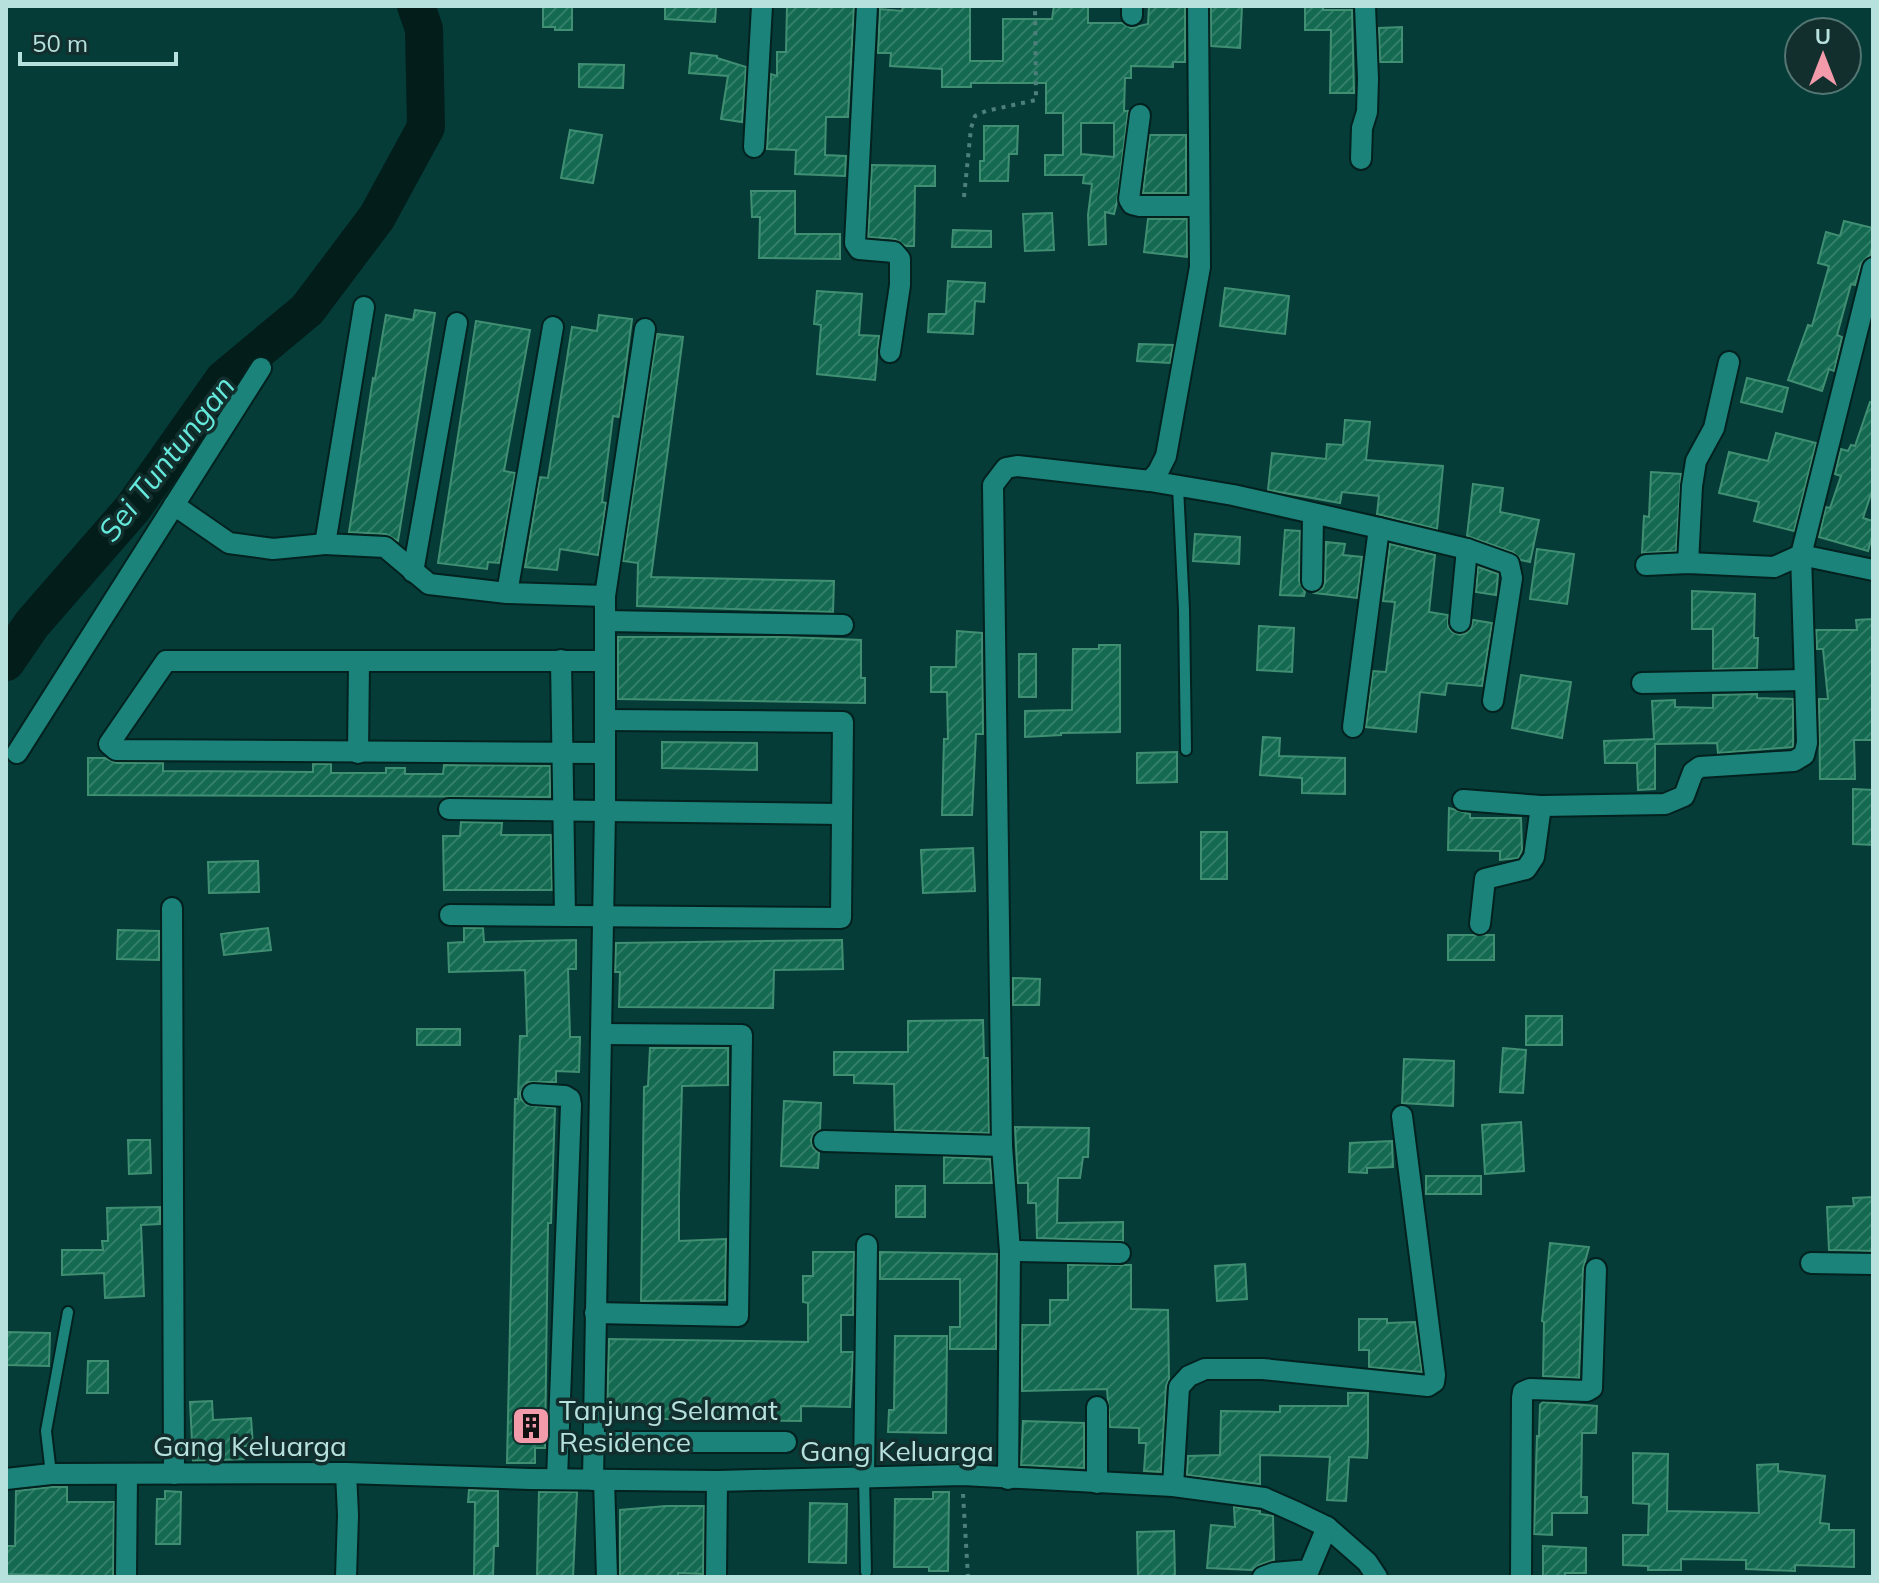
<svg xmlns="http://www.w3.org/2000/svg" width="1879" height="1583" font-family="Mulish,sans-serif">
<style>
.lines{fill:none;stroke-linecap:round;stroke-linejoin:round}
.river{stroke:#031d1b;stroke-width:38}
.building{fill:url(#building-hatch);stroke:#418f73;stroke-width:2;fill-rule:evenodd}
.lane-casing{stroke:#03211e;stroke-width:14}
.street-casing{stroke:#03211e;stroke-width:24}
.path{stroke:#4e807b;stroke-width:4;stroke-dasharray:4 6;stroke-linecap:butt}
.lane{stroke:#1c837b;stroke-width:10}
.street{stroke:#1c837b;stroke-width:20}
.labels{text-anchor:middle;stroke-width:7;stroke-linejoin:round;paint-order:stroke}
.poi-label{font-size:28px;fill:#b7e1dc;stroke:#122f2d;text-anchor:start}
.street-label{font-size:28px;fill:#b7e1dc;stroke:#122f2d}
.water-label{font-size:30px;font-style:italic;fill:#66e9dd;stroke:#122f2d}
</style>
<defs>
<pattern id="building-hatch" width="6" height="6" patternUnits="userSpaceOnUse" patternTransform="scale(2)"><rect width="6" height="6" fill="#136a50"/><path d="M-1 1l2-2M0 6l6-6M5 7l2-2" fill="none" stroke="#337f69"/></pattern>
</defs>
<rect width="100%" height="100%" fill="#053c38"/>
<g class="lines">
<path class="river" d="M6,662L32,624L133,508L224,379L307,310L377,217L426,127L424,29L416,6"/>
</g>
<g class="building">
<path d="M543,6H572V30H555V27H543Z"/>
<path d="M665,6H716L715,22L665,19Z"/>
<path d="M787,6H854L848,117H826L825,155L846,156L845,176L795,174L796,150L767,149L771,74L777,76V52H786Z"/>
<path d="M903,6H970V61H1003V19H1052L1054,6H1088V23H1122L1131,28L1148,24L1149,6H1185V62H1173V67L1131,66V78H1125L1124,111H1128L1117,202L1114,214L1105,212L1106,244L1089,245L1088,215L1092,184L1083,183L1084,175H1045V155H1063V113H1046V83H971V87H942V69L890,66L891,53H878L880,9L902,11ZM1081,123H1114V157L1081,154Z"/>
<path d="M1211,6H1242L1240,48L1211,46Z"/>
<path d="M1305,6H1323V10H1352L1354,93H1330L1331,30H1305Z"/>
<path d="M1402,27V62H1380L1379,28Z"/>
<path d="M691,53L717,56V58L746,67L742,122L721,119L728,76L689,73Z"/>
<path d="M579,64L624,65L623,88L579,87Z"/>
<path d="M984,126H1018L1017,154H1009L1008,181H980V161H984Z"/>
<path d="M570,130L602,135L593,183L561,178Z"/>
<path d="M1150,135H1186V193H1143Z"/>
<path d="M872,165L935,166V186H915L914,246H906L895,239L868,237Z"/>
<path d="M751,191H795V234H840V259L759,258L760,217H752Z"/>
<path d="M1052,213L1054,250L1025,251L1023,214Z"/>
<path d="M1148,219H1187V257L1144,252Z"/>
<path d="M1844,221L1873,228V243L1870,255L1861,264L1855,285L1851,284L1837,335L1842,337L1834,371L1829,369L1822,391L1788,380L1808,325L1812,326L1829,266L1818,263L1826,232L1840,236Z"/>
<path d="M953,230L991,231V247H952Z"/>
<path d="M948,281L985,283L984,302L975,301L973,334L928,332L929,314H946Z"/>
<path d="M1225,288L1289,296L1285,334L1220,326Z"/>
<path d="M817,291L862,294L859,335L879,336L875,380L817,374L821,325L814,324Z"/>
<path d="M415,310L435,313L398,541L386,534L349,532L373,378L375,379L386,315L413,320Z"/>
<path d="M599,315L632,319L619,417L613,416L602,502L606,503L598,555L560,549L557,570L525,567L540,477L548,478L572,327L597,331Z"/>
<path d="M476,321L530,330L504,471L515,473L499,563L488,562L487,569L438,563Z"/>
<path d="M657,334L683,337L651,577L834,581L833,612L637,606L638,563L623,561Z"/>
<path d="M1139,344L1173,345L1170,363L1137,361Z"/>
<path d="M1747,378L1788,388L1782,412L1741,402Z"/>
<path d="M1870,402L1873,403V488L1863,518L1873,521V533L1868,551L1819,537L1826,507L1830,508L1841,476L1835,474L1841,449L1848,451L1851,445L1855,446Z"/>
<path d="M1345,420L1370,422L1366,460L1443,466L1437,529L1377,514L1379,496L1342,492L1340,503L1268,490L1272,453L1326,459L1327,444L1343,445Z"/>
<path d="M1776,433L1816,443L1794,531L1754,521L1759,502L1719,493L1729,452L1768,461Z"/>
<path d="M1651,472L1681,474L1676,551L1642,553L1644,516L1649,517Z"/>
<path d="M1473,484L1503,488L1500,512L1539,520L1530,562L1521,560L1513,552L1467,536Z"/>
<path d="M1285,530L1300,531L1299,581L1305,592L1304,596L1280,595Z"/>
<path d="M1195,534L1240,537L1239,564L1193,561Z"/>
<path d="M1326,542L1345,544L1343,555L1362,557L1357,598L1315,593L1323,588L1325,582Z"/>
<path d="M1390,544L1435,555L1429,612L1448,615V627L1452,632L1460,635L1466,633L1471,629L1473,620L1492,623L1482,686L1447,683L1445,695L1420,692L1416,732L1366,727L1373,671L1386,672L1395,602L1383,601Z"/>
<path d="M1537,549L1574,554L1567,604L1530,599Z"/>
<path d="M1478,567L1498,574L1496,595L1476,592Z"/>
<path d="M1692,591L1755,594L1754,638H1758L1757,668L1713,669V629H1692Z"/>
<path d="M1873,619V740H1854L1855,779H1820L1819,699H1828L1823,649H1817L1816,630H1857L1856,620Z"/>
<path d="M1259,626L1294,628L1292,672L1257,670Z"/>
<path d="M957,631L982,633L983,734H976L972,815H942L944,739H948L947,692H931V667H956Z"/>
<path d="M618,637H788L861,640V678H865V703L618,699Z"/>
<path d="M1099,645H1120V732L1061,733V735L1025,737V711L1072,710L1073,649H1099Z"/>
<rect x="1019" y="654" width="17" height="43"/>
<path d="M1521,675L1571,682L1562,738L1512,728Z"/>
<path d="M1757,694V698L1793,699V747L1718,753L1717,743L1655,744V789L1638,790L1637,763H1605L1604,741L1654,739L1652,701L1675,700V707L1713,708V695Z"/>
<path d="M1263,737L1280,738L1279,756L1345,758V794L1302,793V778L1260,775Z"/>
<path d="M662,742L757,743V770L662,768Z"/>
<path d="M1177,752V782L1137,783V753Z"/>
<path d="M88,758H105L116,763H163V771L313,772V764H331V773H386V768H405V774H443L444,765L550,766V797L88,795Z"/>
<path d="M1853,789L1873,790V845L1853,844Z"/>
<path d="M1449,808L1470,814V818H1521L1522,850L1518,858L1500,860V851L1448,850Z"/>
<path d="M461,822L502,823L501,835H551L552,890H444L443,836H460Z"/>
<rect x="1201" y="832" width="26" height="47"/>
<path d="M973,848L975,891L923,893L921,850Z"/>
<path d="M258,861L259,892L209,893L208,862Z"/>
<path d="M268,928L271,950L224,955L221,934Z"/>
<path d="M464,928H483L484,942L576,940V969H568L570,1037H580L579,1072L556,1071V1082H528L520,1092L521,1099L527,1105L555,1108L551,1223H548L545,1448H535V1463H507L515,1099H518L520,1036H527L525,970L449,972L448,943L464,942Z"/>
<path d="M118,930L159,931V960L117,959Z"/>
<rect x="1448" y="935" width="46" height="25"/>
<path d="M842,940L843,969L774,970L773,1008L619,1007L620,972H615L616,943Z"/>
<path d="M1013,978L1040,979L1039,1005H1013Z"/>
<rect x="1526" y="1016" width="36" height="29"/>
<path d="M983,1020L984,1058H988L989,1133L895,1130L894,1084L854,1083V1075H834V1052H908V1021Z"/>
<rect x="417" y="1029" width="43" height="16"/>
<path d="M650,1048H728V1085L682,1086L679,1195V1241L726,1239L725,1300L641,1301L644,1087L648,1086Z"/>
<path d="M1503,1048L1526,1050L1523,1093L1500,1092Z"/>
<path d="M1404,1059L1454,1061L1453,1106L1402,1103Z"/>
<path d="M784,1101L821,1103L820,1129L813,1134L811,1140L813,1148L819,1153L818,1168L781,1166Z"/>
<path d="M1521,1122L1524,1171L1485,1174L1482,1125Z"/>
<path d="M1015,1127L1089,1128L1088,1157H1083L1080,1178H1058L1057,1223L1123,1222V1241L1037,1238L1036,1203H1028V1183H1018Z"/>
<path d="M128,1140H150L151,1173L129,1174Z"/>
<path d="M1392,1141L1393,1167L1367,1168V1173L1349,1172L1350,1143Z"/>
<path d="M944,1157L990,1159L992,1183H944Z"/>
<rect x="1426" y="1176" width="55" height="18"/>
<rect x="896" y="1186" width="29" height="31"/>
<path d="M1873,1197V1251L1829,1250L1827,1207L1854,1206L1853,1198Z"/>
<path d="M160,1207V1224L141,1225L144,1296L105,1298L104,1273L62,1275V1250H103L102,1241H108L107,1208Z"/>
<path d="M1550,1243L1589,1247L1583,1269L1579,1378L1543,1376L1544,1322L1542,1321Z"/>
<path d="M813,1252H854L853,1315H841V1352H853L850,1407L801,1406V1421L607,1418L609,1339L808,1342V1303L803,1302V1276H813Z"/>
<path d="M880,1252L997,1254L996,1349H950V1327H960V1279H880Z"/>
<path d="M1245,1264L1247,1299L1217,1301L1215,1266Z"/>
<path d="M1068,1265H1131V1309L1168,1310L1169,1379L1166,1386L1161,1472L1144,1471L1146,1443H1139V1428L1110,1427L1107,1389L1022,1391V1325H1050V1300H1068Z"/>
<path d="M1359,1319H1387V1323L1415,1322L1422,1372L1369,1367V1350H1359Z"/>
<path d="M6,1332L50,1333L49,1366L6,1365Z"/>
<path d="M895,1336H947L946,1433L888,1432L889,1410H894Z"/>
<path d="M88,1361H108V1393H87Z"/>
<path d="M1348,1393H1368V1442L1367,1458L1349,1457L1346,1501L1327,1500L1330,1457L1260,1455V1484L1187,1475L1188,1456L1220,1455L1221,1411L1280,1412V1406H1348Z"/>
<path d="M212,1401L213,1420L251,1418L253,1446H243L244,1459L193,1461L190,1402Z"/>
<path d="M1543,1402L1597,1406L1596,1433H1582L1581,1497H1587V1513H1552V1535L1534,1534L1537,1436H1539L1540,1405Z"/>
<path d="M1023,1421L1084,1423V1468L1021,1465Z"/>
<path d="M1633,1453L1668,1454L1667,1511L1759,1513L1757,1465L1778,1464V1471L1825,1476L1820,1523L1829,1524V1530H1854V1567L1795,1565V1571L1746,1569V1560L1681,1559V1570H1648V1566L1623,1565V1535H1648L1649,1504L1633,1503Z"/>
<path d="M52,1487H67V1502H114L113,1577L6,1574V1546H15L16,1491Z"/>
<path d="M469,1490L498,1491V1546H494L493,1577H474L475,1502H468Z"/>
<path d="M165,1491L181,1492L180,1544H156L157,1499H165Z"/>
<path d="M539,1492H577L573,1577H537Z"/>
<path d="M933,1492H949L948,1571H929V1567H894L895,1499H933Z"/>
<path d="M810,1503L847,1504L846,1563L809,1562Z"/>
<path d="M666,1506H704L703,1574L678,1573V1577H620V1510Z"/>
<path d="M1234,1507L1260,1511V1514L1273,1516L1274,1560L1259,1565L1252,1570L1207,1568L1211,1525L1235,1527Z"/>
<path d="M1174,1531L1175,1577H1138L1137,1532Z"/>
<path d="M1543,1546L1586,1548V1573H1565V1577H1543Z"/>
</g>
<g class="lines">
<defs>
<g id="lane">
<path d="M1178,487L1184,609L1186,750"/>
<path d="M51,1474L46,1431L68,1312"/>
<path d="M864,1476L866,1572"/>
</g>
<g id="street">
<path d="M867,6L855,243L859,249L894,252L900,259V285L890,352"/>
<path d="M1198,6L1200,267L1166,456L1158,472L1150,481L1233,495L1379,528L1467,549L1509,564L1512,578L1493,701"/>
<path d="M1132,15V6"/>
<path d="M1140,115L1129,199L1132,204L1140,206H1199"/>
<path d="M754,147L762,6"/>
<path d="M1361,159L1362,128L1367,112L1368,79L1365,6"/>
<path d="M364,307L325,544L385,547L429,584L507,593"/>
<path d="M553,327L507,593L605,596"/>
<path d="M174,505L229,543L273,549L325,544"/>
<path d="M1801,555L1873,570"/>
<path d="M1688,563L1692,486L1696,461L1714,428L1729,362"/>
<path d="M1646,565L1688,563L1774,567L1801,555"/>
<path d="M413,572L457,323"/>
<path d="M1312,581L1313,515"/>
<path d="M605,621L843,625"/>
<path d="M1460,622L1467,549"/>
<path d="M561,660L565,916"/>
<path d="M604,661H166L109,744L116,750L605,753"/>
<path d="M1642,683L1805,680"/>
<path d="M1353,727L1379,528"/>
<path d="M17,753L261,368"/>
<path d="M358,753L359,661"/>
<path d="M1463,800L1541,806L1665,804L1684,796L1693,772L1700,767L1794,761L1804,755L1807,743L1801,555L1873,268"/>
<path d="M449,809L842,814"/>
<path d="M172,908L174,1474"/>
<path d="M450,915L841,918L843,722L605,720"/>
<path d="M1480,924L1485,879L1526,869L1534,857L1541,806"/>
<path d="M533,1094L565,1096L570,1099L571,1105L557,1479"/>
<path d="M824,1141L1002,1146"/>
<path d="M1010,1251L1120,1253"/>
<path d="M1811,1263L1873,1264"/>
<path d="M595,1313L738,1316L742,1035L601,1034"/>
<path d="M1097,1407V1483"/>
<path d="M595,1442H786"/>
<path d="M864,1476L867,1245"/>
<path d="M6,1479L51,1474L346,1473L530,1479L717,1481L963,1475L1173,1486L1264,1498L1298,1513L1327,1527L1367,1562L1377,1577"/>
<path d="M1008,1479L1010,1251L1002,1146L993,485L1006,468L1017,466L1150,481"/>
<path d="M593,1480L605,811V596L645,329"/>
<path d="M604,1480L607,1577"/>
<path d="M1173,1486L1179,1387L1189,1376L1205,1369H1263L1428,1386L1434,1382L1435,1375L1402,1116"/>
<path d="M126,1577L127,1474"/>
<path d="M346,1577L348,1515L346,1473"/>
<path d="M716,1577L717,1481"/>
<path d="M1263,1577L1274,1573L1309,1570L1327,1527"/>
<path d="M1521,1577L1522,1398L1523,1392L1530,1389L1587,1391L1592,1388L1596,1269"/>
</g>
</defs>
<use href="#lane" class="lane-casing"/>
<use href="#street" class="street-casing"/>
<g class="path">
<path d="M964,197L971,128L975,116L986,111L1036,100L1035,6"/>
<path d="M963,1494L968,1577"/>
</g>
<use href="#lane" class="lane"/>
<use href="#street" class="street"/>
</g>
<defs>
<symbol id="building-square" viewBox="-11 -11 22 22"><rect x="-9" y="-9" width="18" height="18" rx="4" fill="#f39aab" stroke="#122f2d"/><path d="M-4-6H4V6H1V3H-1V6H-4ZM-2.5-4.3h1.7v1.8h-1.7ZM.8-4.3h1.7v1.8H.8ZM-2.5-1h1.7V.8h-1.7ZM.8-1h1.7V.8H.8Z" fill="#111"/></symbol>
</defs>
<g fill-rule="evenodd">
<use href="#building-square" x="509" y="1404" width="44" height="44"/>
</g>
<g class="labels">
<g class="poi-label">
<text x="559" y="1420">Tanjung Selamat<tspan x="559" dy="32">Residence</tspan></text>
</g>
<g class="street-label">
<text x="250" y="1456">Gang Keluarga</text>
<text x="897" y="1461">Gang Keluarga</text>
</g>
<g class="water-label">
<text transform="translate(167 459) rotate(-52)" y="10">Sei Tuntungan</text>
</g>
</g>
<rect width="1879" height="1583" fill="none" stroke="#b7e1dc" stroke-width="16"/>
<g transform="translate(1823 56)"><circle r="38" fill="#122f2d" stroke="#547673" stroke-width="2"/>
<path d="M0-6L14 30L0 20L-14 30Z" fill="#f39aab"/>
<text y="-12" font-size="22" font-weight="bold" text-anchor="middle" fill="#b7e1dc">U</text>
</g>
<path d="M20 52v12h156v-12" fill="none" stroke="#b7e1dc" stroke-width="4"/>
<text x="32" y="52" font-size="24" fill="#b7e1dc" stroke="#122f2d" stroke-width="6" paint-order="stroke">50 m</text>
</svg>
